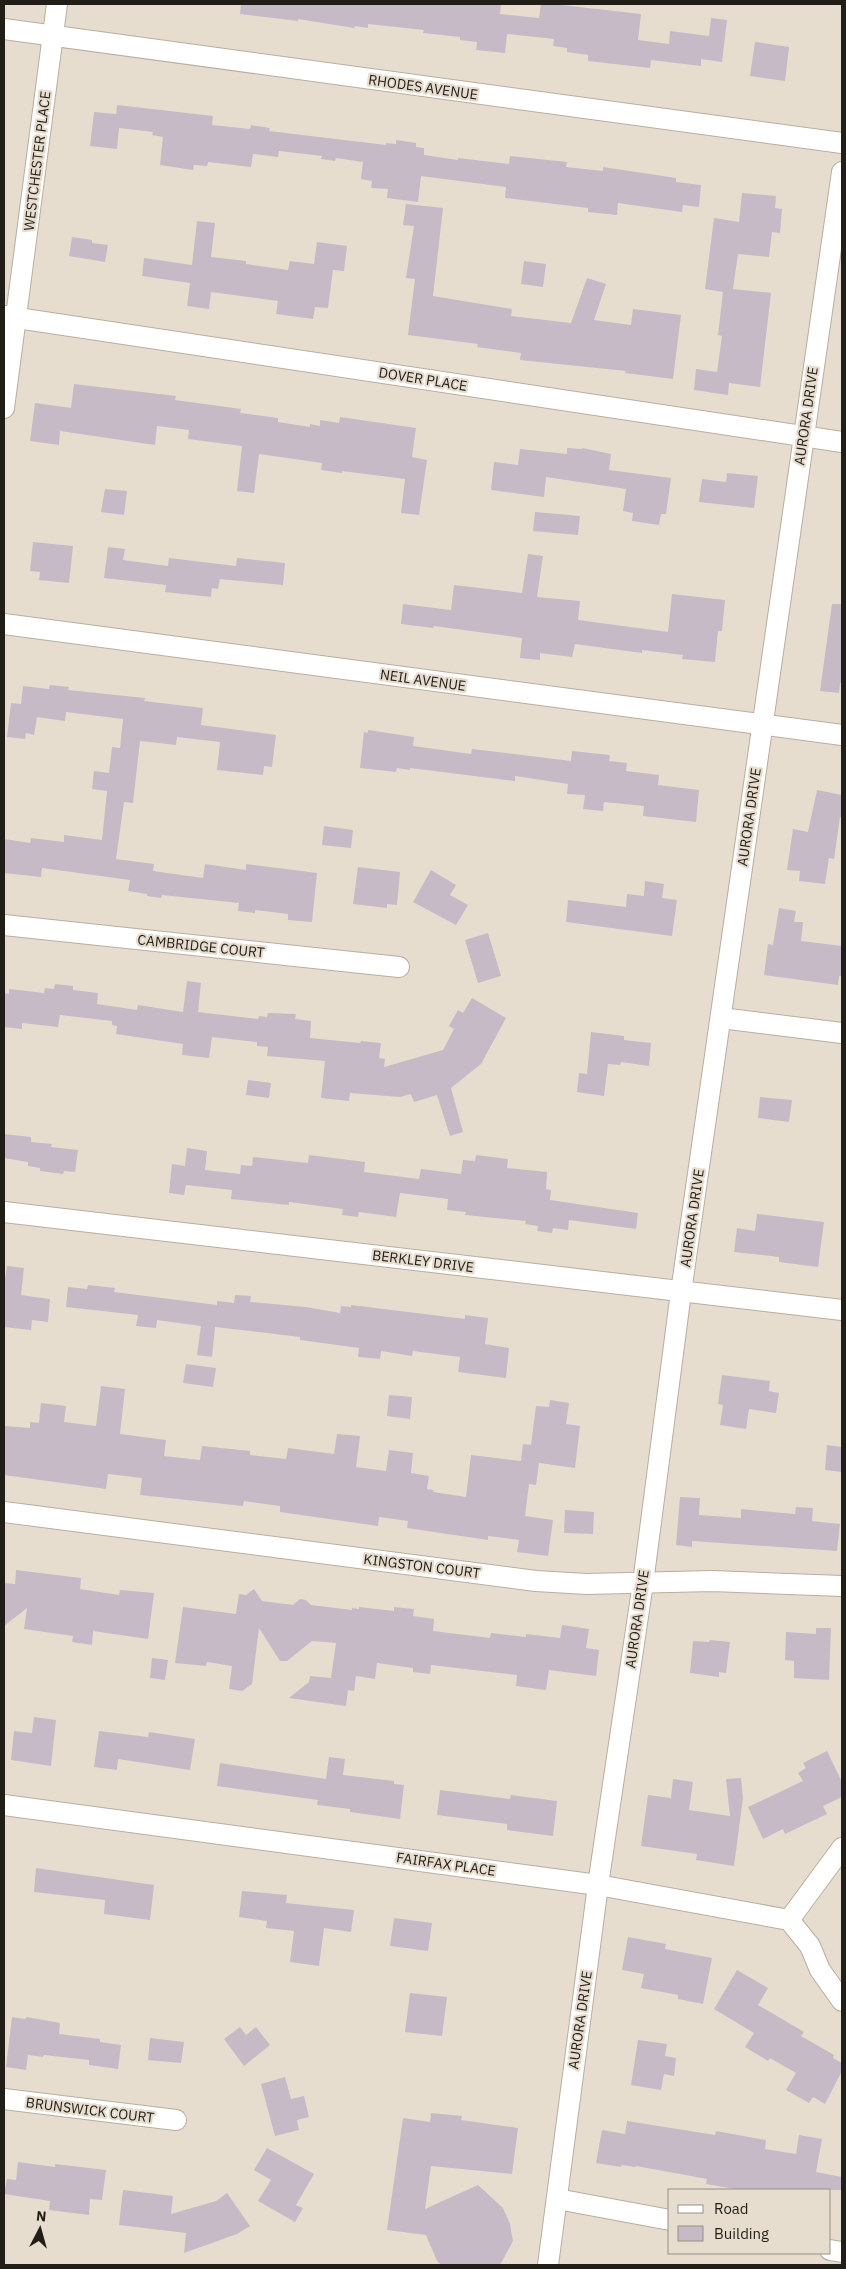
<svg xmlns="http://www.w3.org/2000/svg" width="846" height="2269" font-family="'IBM Plex Sans',sans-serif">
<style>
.building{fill:#c7bac7}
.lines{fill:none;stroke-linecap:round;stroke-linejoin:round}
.minor-casing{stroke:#b8aea0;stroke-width:22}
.minor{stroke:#fff;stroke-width:20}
.labels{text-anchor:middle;stroke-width:4.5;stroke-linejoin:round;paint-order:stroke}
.street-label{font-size:14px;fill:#211d17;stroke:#e7ddce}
</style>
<rect width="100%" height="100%" fill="#e7ddce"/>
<g class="building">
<path d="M241,4H501L500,14L539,18L541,4H552L641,14L638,40L669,44L670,31L709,36L711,18L727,20L722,62L701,59V66L651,60L650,68L588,61V55L567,52V48L553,46L554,39L507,34L505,53L476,50L477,42L460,40V37L423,33L424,30L368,24V28L355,26L354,28L298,19V21L240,14Z"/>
<path d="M755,42L789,47L785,81L750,76Z"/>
<path d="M117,105L213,116L212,125L250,129L251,125L270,128L269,131L386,145V143L396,144V140L416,143V147L424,148V155L458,160V158L509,164L510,156L567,162L566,167L603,171V167L676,178V182L701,185L699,207L683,205L682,212L618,203L617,215L588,212V208L505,198L506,187L421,176L418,202L387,198L388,189L371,188L372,181L361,179L363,162L336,158L335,161L321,159L322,156L279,151L278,157L253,154L251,167L208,162L207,166L194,165L193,170L160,165L163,137L152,135L153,132L119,128L117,149L90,146L94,112L116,114Z"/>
<path d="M742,193L776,196L775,208L782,209L780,233L772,232L769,257L738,254L733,289L771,293L760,387L729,383L728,395L694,390L696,369L717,372L722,336L718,335L723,292L705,289L714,218L739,222Z"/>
<path d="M406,204L443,208L433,296L512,309L511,316L571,323L587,278L606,284L594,320L631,325L633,309L681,315L673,379L625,373L626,371L520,360L521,353L477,347L478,344L408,335L415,279L406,278L414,226L403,225Z"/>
<path d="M197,221L215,223L211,257L246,261V264L288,270L290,261L314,264L317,242L347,246L344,271L333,270L328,308L315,307L313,319L276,314L278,301L211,292L209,309L187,306L190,283L142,276L144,258L192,265Z"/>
<path d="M72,237L92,240V243L108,245L105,262L69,256Z"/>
<path d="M524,261L546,264L543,287L521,284Z"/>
<path d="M74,384L176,396L175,400L241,409L240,413L278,418V422L310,427V424L320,426V420L339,423L340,417L416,428L412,457L427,460L419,515L401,513L405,479L342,471V473L321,470L322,463L259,454L254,493L237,491L242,446L188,439L189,430L157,426L155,445L60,431L59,445L30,441L35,403L71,408Z"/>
<path d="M567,448L582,449V448L611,454L609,470L671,478L666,514H661L659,525L632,521L633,513L623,511L626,489L546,477L544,497L491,490L494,462L518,465L520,449L567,454Z"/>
<path d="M727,473L758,476L754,508L699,502L702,479L726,482Z"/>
<path d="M105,489L127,491L124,515L101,512Z"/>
<path d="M535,512L580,516L578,535L533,531Z"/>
<path d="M33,542L73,546L69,583L39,580L40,572L30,571Z"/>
<path d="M108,547L125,549L123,560L168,566L169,558L236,566L237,558L285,563L283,585L220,579L218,589L212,588L211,597L165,592L166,585L104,578Z"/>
<path d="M528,554L543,556L537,597L580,601L578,620L668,632L672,594L725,600L722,631H718L715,662L682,659L683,655L642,650V653L575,644L572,657L540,653V660L520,658L522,638L434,626L433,628L401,624L403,604L451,610L454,585L522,593Z"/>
<path d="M832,604H842V684L840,683L839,693L820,691Z"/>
<path d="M50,685L69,687L68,690L145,698L144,701L203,708L201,725L276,735L272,767L264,766L263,775L217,770L220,742L177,737L176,745L140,741L133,803L124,802L116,859L154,864L153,871L203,878L205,864L246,870V864L317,873L312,922L288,920V914L255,910V913L238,911L239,903L162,895L161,898L147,896V894L128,891L130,880L42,868L41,877L4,873V839L30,843L31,838L64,842V835L102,840L107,791L92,789L94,771L109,773L112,747L120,748L123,719L66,712L65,721L37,717L34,735L26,733L25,739L7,737L11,703L21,704L23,686L49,689Z"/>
<path d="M368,730L414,737L413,746L471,754L472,749L571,761L572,751L610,755L609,761L627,763L626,771L659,775L658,785L699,790L696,822L643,816L644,806L604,802L603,811L583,809L585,795L567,794L568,784L515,776V781L410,768V770L397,768L396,772L360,768L364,732L368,733Z"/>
<path d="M817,790L842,795V818L840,817L834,859L829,858L825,884L799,881L800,871L787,870L793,829L808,832Z"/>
<path d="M324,826L353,830L351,848L322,845Z"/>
<path d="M358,867L400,872L397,905L387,904V908L353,904Z"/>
<path d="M431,870L456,885L450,895L468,905L456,925L413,902Z"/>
<path d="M645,881L664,884L662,898L677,900L672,936L566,922L568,900L626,907L627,894L644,896Z"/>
<path d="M779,908L796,911L794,922H803L801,941L842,946V976H839L838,985L764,975L768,944L773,945Z"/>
<path d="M488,933L501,976L478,983L465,940Z"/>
<path d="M187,981L201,983L198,1012L258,1019L259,1016L267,1017L268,1013L296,1014L295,1019L311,1021L310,1038L360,1043L361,1041L381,1043L379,1058L385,1059L384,1067L443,1050L454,1029L449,1026L458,1010L463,1013L472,998L506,1018L481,1064L451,1088L463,1132L450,1136L437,1095L414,1102L411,1094L400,1097L350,1093L349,1101L321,1098L325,1061L267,1056L268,1047L257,1046V1042L212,1037L209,1058L182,1055L183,1044L116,1034L117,1026L112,1025V1021L60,1015L58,1027L22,1023V1029L4,1027V993L9,994V989L44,993L45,988L54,989L55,984L73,986V990L98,993L97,1004L137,1010L138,1005L183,1012Z"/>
<path d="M591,1032L624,1036V1040L651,1043L649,1066L621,1062L620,1065L608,1064L604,1096L577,1092L579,1073L587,1074Z"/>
<path d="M248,1080L271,1083L269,1098L246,1095Z"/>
<path d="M760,1097L792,1100L789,1122L758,1118Z"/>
<path d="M4,1134L31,1137V1142L52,1144L51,1147L78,1150L75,1172L64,1171L63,1174L40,1171V1168L28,1166V1162L4,1158Z"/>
<path d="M187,1148L207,1151L205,1170L240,1174L241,1165L252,1166L253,1157L308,1163L309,1155L365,1162L364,1172L419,1179L421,1169L461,1174L463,1160L475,1161L476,1155L508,1159L507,1168L547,1172L546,1189L551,1190L550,1200L638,1213L636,1229L569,1220L568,1230L553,1228L552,1233L537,1231L538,1226L525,1224L526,1221L465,1215L466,1212L447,1210L448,1199L400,1193L396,1217L359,1212L358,1217L342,1215L343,1209L289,1202V1205L231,1199L232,1190L186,1185L184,1195L169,1193L172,1164L185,1166Z"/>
<path d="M757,1214L824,1222L818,1267L779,1262V1257L734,1252L737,1228L755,1231Z"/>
<path d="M7,1266L24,1268L21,1295L50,1299L48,1322L32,1320L31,1330L4,1327V1284Z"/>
<path d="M88,1285L115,1288L114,1292L217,1305V1301L234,1303L235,1295L251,1296L250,1302L306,1307L340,1313L341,1306L351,1307V1305L465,1319V1315L488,1318L485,1344L509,1348L506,1378L458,1372L460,1357L413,1351L412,1356L381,1351L380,1359L358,1357L359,1348L300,1340V1337L215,1327L212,1357L197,1355L201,1326L157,1320L156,1328L136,1326L138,1315L66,1307L68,1287L87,1289Z"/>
<path d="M186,1364L216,1368L213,1387L183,1383Z"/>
<path d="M722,1375L770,1381L769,1391L779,1393L776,1413L749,1409L746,1429L720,1425L723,1405L718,1404Z"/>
<path d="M101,1386L125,1389L120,1434L166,1440L164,1456L200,1460L202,1446L250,1451V1455L286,1459L288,1448L334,1454L337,1434L360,1436L356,1467L386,1471L389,1450L413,1453L411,1473L429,1476L427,1489L434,1490L433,1492L466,1497L471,1455L521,1461L523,1444L531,1445L536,1406L549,1407L550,1400L569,1403L566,1424L580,1426L575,1468L539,1463L536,1485L529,1484L525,1516L553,1520L548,1556L517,1552L519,1540L488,1536V1540L407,1528L408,1521L379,1517L378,1526L280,1512V1506L244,1501L243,1506L140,1495L142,1478L108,1474L106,1489L4,1475V1426L30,1428V1422L39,1423L41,1403L66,1406L64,1422L96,1426Z"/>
<path d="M389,1395L412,1397L410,1419L387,1416Z"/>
<path d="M827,1445L842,1447V1472L825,1470Z"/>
<path d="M680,1497L700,1498L699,1515L741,1518V1509L795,1514L796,1507L813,1508L812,1521L840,1524L837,1551L692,1541V1547L676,1545Z"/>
<path d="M565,1510L594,1512L593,1534L564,1533Z"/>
<path d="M16,1570L81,1578L80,1589L119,1595L120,1590L154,1593L148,1639L93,1631L92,1645L72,1642L73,1636L24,1629L27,1608L4,1626V1583L15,1584Z"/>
<path d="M254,1589L262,1601L293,1605L300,1599L306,1600L311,1605L352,1610V1608L359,1609V1607L394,1611V1607L414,1609L413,1616L434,1619L433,1631L490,1638L491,1633L526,1637V1634L560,1638L562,1625L589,1629L586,1648L599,1650L596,1676L549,1670L546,1690L516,1686L517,1675L431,1665L430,1674L413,1672V1668L377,1663L375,1679L356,1676L354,1691L348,1690L346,1706L289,1698L309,1682L310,1676L331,1678L336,1643L312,1641L287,1661H280L259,1628L252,1684L242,1691L229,1689L232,1666L207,1662L206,1666L175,1663L183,1607L236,1614L239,1594L246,1595Z"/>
<path d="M816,1628H831L829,1680L794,1678V1661L785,1660L786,1632L816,1634Z"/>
<path d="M710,1640L730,1642L726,1673L719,1672V1677L690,1673L693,1641L709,1642Z"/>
<path d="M152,1658L168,1660L165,1680L150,1678Z"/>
<path d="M34,1717L56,1720L51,1766L11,1760L14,1731L32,1733Z"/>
<path d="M99,1731L148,1737L149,1732L195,1739L190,1770L118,1759L117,1770L94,1767Z"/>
<path d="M827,1751L842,1782V1797L823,1806L827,1814L785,1834L783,1829L763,1839L748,1807L803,1781L798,1773L806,1768L803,1763Z"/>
<path d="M329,1757L345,1759L343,1775L394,1781V1784L404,1785L400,1819L350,1812V1809L317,1805L318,1800L217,1786L220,1763L326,1779Z"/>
<path d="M741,1778L743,1798L734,1866L696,1860L697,1854L641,1846L648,1795L671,1798L673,1779L693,1782L689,1810L730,1816L726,1779Z"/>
<path d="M440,1790L510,1799L511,1795L557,1801L553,1836L507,1830V1824L437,1815Z"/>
<path d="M36,1868L154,1885L150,1920L104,1914L105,1900L34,1892Z"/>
<path d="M242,1891L287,1895L286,1903L354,1910L351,1932L324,1928L319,1966L290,1962L294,1931L266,1928L267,1921L239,1917Z"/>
<path d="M394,1918L432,1923L428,1951L390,1946Z"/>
<path d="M628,1937L666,1944L665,1949L712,1958L703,2004L678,1999V1995L641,1988L644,1974L622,1970Z"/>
<path d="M737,1970L768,1988L758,2005L804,2032L801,2036L834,2055L833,2058L842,2063V2071L825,2104L813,2097L809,2103L786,2090L796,2073L770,2058L768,2061L745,2047L754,2033L714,2009Z"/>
<path d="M410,1993L447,1997L442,2036L405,2032Z"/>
<path d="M12,2017L25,2019L27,2017L60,2023L59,2034L100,2039V2042L121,2045L118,2069L89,2065V2060L44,2055L43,2057L28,2055L26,2070L6,2067Z"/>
<path d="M240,2027L246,2035L256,2027L270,2045L244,2066L224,2039Z"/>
<path d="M150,2038L184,2042L181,2063L148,2060Z"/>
<path d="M638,2040L667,2044L665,2056L676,2058L674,2076L664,2074L661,2090L631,2085Z"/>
<path d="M285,2077L291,2099L304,2096L309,2117L297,2120L299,2130L275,2136L261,2084Z"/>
<path d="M431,2113L462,2116L461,2120L518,2128L512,2174L431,2166L425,2209L478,2185L503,2208L510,2224L513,2241L500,2265H441L437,2261L426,2235L387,2230L403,2118L430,2122Z"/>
<path d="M627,2121L715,2135L716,2131L766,2140L765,2149L796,2154L799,2135L822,2139L816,2172L842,2177V2190H740L706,2184L707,2179L636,2166L635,2167L622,2165L621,2167L596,2163L602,2130L625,2134Z"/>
<path d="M267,2148L314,2174L296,2205L303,2208L295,2222L258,2201L271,2180L254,2170Z"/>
<path d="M18,2162L55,2167V2164L106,2170L102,2200L90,2199L89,2215L49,2210L50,2201L4,2194L7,2179L16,2180Z"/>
<path d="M123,2190L173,2196L171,2214L216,2201L227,2193L250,2226L237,2234L184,2253L186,2233L119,2225Z"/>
</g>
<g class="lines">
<defs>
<g id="minor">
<path d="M4,29L842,143"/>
<path d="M4,316L842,442"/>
<path d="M4,408L57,4"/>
<path d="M4,624L842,735"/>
<path d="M4,925L399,967"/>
<path d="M721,1018L842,1033"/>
<path d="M4,1212L842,1310"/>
<path d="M4,1512L536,1581L587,1584L712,1581L842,1586"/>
<path d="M4,1805L598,1885L789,1920L810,1946L820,1970L842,2001"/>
<path d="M789,1920L842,1848"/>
<path d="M4,2099L176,2120"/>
<path d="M557,2199L670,2220"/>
<path d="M830,2250L842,2252"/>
<path d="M548,2265L598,1885L643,1583L681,1292L842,172"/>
</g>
</defs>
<use href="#minor" class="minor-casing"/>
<use href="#minor" class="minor"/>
</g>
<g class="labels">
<g class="street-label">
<text transform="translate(423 87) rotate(8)" y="5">RHODES AVENUE</text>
<text transform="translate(37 161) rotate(-83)" y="5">WESTCHESTER PLACE</text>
<text transform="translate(423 379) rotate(9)" y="5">DOVER PLACE</text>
<text transform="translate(806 416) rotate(-82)" y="5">AURORA DRIVE</text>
<text transform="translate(423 680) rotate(8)" y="5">NEIL AVENUE</text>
<text transform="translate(749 817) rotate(-82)" y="5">AURORA DRIVE</text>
<text transform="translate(201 946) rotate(6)" y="5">CAMBRIDGE COURT</text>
<text transform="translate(692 1218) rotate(-82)" y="5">AURORA DRIVE</text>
<text transform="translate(423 1261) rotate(7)" y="5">BERKLEY DRIVE</text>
<text transform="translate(422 1566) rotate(7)" y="5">KINGSTON COURT</text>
<text transform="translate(637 1619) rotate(-82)" y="5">AURORA DRIVE</text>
<text transform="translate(446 1864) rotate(8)" y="5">FAIRFAX PLACE</text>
<text transform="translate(580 2020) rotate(-82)" y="5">AURORA DRIVE</text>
<text transform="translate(90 2110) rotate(7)" y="5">BRUNSWICK COURT</text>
</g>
</g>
<rect width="846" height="2269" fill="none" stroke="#211d17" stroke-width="10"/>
<rect x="668" y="2189" width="162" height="65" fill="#e7ddce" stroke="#989085"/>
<rect x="678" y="2205" width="25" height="8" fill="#ffffff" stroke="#989085"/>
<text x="714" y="2214" font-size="15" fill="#211d17">Road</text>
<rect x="678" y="2226" width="25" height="15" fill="#c7bac7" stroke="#989085"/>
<text x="714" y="2239" font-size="15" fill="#211d17">Building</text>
<g transform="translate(40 2229) rotate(6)" stroke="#e7ddce" stroke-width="4" paint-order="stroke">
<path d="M0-4L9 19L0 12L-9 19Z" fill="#211d17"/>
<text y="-8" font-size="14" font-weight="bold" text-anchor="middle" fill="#211d17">N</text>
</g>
</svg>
